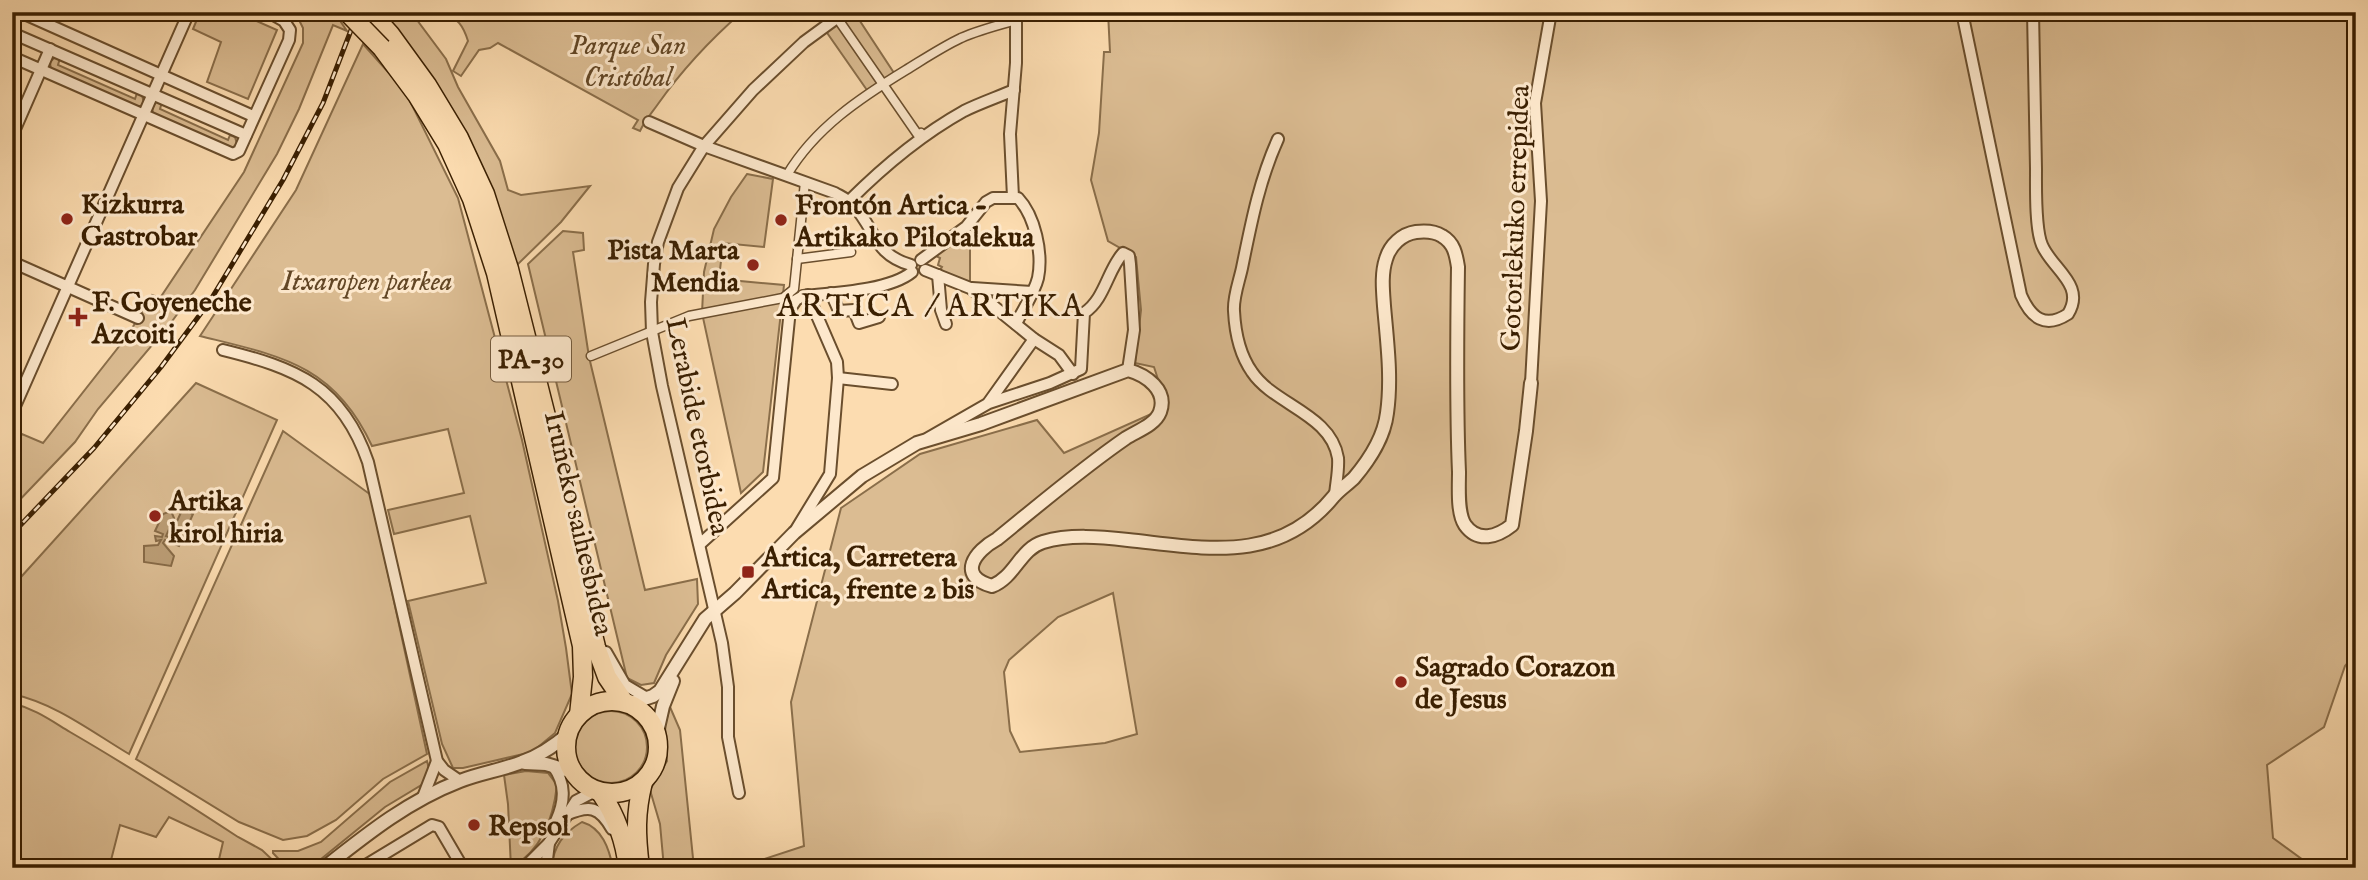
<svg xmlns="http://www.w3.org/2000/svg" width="2368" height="880" font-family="'IM FELL English',serif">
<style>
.green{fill:#dbbc92;stroke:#8a6e4a;stroke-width:2;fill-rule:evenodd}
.water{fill:#ba9c74;stroke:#876a46;stroke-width:2}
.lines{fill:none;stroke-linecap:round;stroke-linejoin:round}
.pedestrian-casing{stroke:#6a4e2d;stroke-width:11}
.minor-casing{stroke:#6a4e2d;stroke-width:14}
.tertiary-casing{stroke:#6a4e2d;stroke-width:16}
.trunk-casing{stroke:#3a1f01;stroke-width:21}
.pedestrian{stroke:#fde8cc;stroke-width:8}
.minor{stroke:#fde8cc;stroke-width:10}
.tertiary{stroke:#fde8cc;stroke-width:12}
.trunk{stroke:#fcdcb0;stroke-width:18}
.rail-casing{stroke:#3a1f01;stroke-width:5}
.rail{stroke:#fde8cc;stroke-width:2.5;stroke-dasharray:8;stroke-linecap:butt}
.trunk-bridge-casing{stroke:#3a1f01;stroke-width:21;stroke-linecap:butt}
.trunk-bridge{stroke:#fcdcb0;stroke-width:18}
.poi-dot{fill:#8f2418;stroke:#fde8cc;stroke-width:2.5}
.labels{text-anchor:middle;stroke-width:6;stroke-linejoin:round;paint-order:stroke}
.shield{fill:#fde8cc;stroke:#745b3e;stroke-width:2}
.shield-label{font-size:26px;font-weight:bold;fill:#3a1f01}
.park-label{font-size:28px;font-style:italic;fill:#624625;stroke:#fde8cc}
.poi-label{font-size:28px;font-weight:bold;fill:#3a1f01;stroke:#fde8cc;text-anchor:start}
.street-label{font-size:28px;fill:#3a1f01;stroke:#fde8cc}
.quarter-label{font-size:32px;letter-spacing:2px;fill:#3a1f01;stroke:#fde8cc}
</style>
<rect width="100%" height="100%" fill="#fcdcb0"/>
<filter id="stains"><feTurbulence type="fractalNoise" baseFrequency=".00286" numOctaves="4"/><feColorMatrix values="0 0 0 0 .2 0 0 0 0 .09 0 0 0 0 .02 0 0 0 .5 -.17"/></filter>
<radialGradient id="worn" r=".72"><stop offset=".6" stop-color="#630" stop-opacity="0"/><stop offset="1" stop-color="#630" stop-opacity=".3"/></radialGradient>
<g class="green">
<path d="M200,12H236L277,30L248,99L207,82L221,42L193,29Z"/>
<path d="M295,12H334L347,31L333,25L299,109L277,154L195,290L170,324L98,409L75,442L12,508V452L22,434L43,443L128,335L152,295L160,298L244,172L303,43V28Z"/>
<path d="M381,12H411L446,59L458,87L500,161L508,190L521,195L590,186L561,222L517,265L489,184Z"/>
<path d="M443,12H742C710,40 682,70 658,104C651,114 645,120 640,131L633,128L638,120L498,43L490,48L479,50L461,76L453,71L468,41C463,25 458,19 443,12Z"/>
<path d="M845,12H854L896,76L869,93L823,27Z"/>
<path d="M1108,12H2356V653L2345,666L2324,727L2267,765L2273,838L2314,868H737L804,846L791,702L841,508L920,454L1037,420L1064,453L1167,407L1154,367L1135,363L1141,310L1136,257L1108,241L1091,180L1099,133L1104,52H1110ZM1113,593L1137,734L1105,743L1020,752L1010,731L1004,672L1009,660L1058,617Z"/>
<path d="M363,44L405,91L458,198L522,440L558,601L566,648L572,694L555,733L532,752L463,768H453L442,744L408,601L486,583L470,516L394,534L388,510L464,493L448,429L372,446C334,364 280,356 200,336L296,190Z"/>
<path d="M54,58H60L58,65L135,99L137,93L142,95L144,103L141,106H134L51,70L50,62Z"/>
<path d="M156,102H162L160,109L228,140L230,135L235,137L237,144L232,148L153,114L152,107Z"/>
<path d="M747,174L773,179L764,247L723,243L719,279L784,285L763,472L741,493L702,313L704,272L714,229L731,197Z"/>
<path d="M563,231L583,233L584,250L573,252L589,357L645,590L697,579L698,604L666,655L654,683L641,685L627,678L528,264Z"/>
<path d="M970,231V284L939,272L942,267L938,265L940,258L934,255Z"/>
<path d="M196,383L277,420L129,754C92,732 55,703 12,694V587Z"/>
<path d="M283,431L371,495L427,754L383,779L336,820L307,836L283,840L239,822L136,759Z"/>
<path d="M12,703C35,709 50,720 70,732C127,765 183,801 238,837L262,850L281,868H217L223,842L169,817L156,837L120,825L109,868H12Z"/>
<path d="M670,707L680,730L694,868H664L660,824L650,790L667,761L665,725Z"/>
<circle cx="611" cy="747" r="36"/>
<path d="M427,761L429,769L423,784L385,807L310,868H287L273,853V851H298L321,842L390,782Z"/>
<path d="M526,771L548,773L557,785C553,819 542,850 511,868L508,804L504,775Z"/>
<path d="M582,822C602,828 609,848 613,868H551C554,846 563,833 582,822Z"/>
</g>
<path class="water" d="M182,510L193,514L179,546L165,540L163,543L174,556L171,566L144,562V546L158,545L161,540L156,541L155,536L162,537L163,534L155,531L163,514L171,511L174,518L166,536L170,537Z"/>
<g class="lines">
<defs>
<g id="pedestrian">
<path d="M833,12L918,135L921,133L924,136"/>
<path d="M787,175C815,128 860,98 906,70C924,59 942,47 961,38C979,30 999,25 1017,20"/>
<path d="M797,259L851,252"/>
<path d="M591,356L689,316L783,298L794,289L805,182"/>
</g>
<g id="minor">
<path d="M20,12L253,116"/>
<path d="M1962,12L2021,295C2031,318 2045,329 2068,314C2086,285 2052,269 2042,245C2035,229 2036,188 2036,169C2035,117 2034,65 2033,12"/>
<path d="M12,33L246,135"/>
<path d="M12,57L233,154L239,151L289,40L290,30L284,21L268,12"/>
<path d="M649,122L704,146L835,193C842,197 849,200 854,206C876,230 874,255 911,265"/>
<path d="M12,136L50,49"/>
<path d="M1278,139C1259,181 1251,224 1242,268C1239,282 1233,297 1234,311C1235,331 1240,355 1252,372C1274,405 1331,414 1338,458C1339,470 1336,483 1335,495"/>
<path d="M1013,197L1010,134L1016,63V12"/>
<path d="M849,201C884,166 921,135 964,111C980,103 998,97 1014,90"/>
<path d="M921,260L966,227L986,202L993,198H1018C1035,216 1043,253 1038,278C1034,294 1023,309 1016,324"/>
<path d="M12,262L138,318"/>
<path d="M925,270L970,288L986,300L1034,339L1059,355L1073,374"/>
<path d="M938,275L941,310L946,324"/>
<path d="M972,288L1032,292"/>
<path d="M831,293L839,311L854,310L859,323L879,317"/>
<path d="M223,350C296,368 342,386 368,462L437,761L444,770L460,781"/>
<path d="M838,378L892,384"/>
<path d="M1531,383L1541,201L1535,103L1551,12"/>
<path d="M989,402L1034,339"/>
<path d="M12,413L189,12"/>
<path d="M928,438L989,403L1050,383L1081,369L1084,313C1105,299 1107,271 1123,253L1129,256L1130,264L1134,330L1128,370"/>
<path d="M797,528L830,474L838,378L837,362L808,295"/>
<path d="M700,544L773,478L790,309L796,300L803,296C832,293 889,291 912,272"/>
<path d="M606,652L625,685L647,698"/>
<path d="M553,766C566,784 565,801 556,821"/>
<path d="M739,793L728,737V687L722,643L662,386L652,332L651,302L654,264L658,242L678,188L704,146L753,90L804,42L845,12"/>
<path d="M423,797L437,761"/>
<path d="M566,815C589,805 599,806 612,829"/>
<path d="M361,868L432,825L439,827L463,868"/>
<path d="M524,868L549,843L576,801L595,791"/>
<path d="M546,868L549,843"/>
</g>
<g id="tertiary">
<path d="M629,704L653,696L660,691L705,619L735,593L794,533L862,476L917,443L981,424L1128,370C1146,375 1168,390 1160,412C1155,425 1137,431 1126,438C1081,469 1039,505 997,539C975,551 956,576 992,586C1015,577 1020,549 1043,542C1070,534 1101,537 1128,540C1205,548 1278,565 1334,496C1340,489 1348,484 1354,478C1370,459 1384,438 1387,413C1392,378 1387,341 1384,306C1383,291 1381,274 1386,259C1390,245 1402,234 1416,232C1424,231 1434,231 1442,236C1454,243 1456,254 1458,267C1457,336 1456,404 1459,472C1459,487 1457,513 1465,525C1478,543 1497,537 1512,525L1526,431L1531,383"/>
<path d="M656,737L663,706L673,681"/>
<path d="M525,763L546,764L573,772"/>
<path d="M324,868C367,834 408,801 460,781C480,773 502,770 522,762C539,756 554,746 568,734"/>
</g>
<g id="trunk">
<path d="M370,12L390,34L427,85L459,138L485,194L509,269L548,424L577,570L596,647L607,677L624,702"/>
<path d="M382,48L417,95L447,144L472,199L496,273L582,646L583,677L579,715"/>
<circle cx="612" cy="747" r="46"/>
<path d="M601,793C616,816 625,840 628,868"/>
<path d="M640,868C636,835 635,814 643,782"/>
</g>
</defs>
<use href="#pedestrian" class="pedestrian-casing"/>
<use href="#minor" class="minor-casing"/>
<use href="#tertiary" class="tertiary-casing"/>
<use href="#trunk" class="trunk-casing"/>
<use href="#pedestrian" class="pedestrian"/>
<use href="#minor" class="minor"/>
<use href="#tertiary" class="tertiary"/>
<use href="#trunk" class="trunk"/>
<defs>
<path id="rail" d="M12,534L94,448L161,367L210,301L283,180L323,103L358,12"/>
</defs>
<use href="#rail" class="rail-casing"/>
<use href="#rail" class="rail"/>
<defs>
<path id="trunk-bridge" d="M347,12L382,48"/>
</defs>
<use href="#trunk-bridge" class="trunk-bridge-casing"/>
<use href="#trunk-bridge" class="trunk-bridge"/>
</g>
<g class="poi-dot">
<circle cx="67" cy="219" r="7"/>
<circle cx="781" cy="220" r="7"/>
<circle cx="753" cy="265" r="7"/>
<path d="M74.5 306.5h7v7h7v7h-7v7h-7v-7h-7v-7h7z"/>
<circle cx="155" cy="516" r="7"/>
<rect x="741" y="565" width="14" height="14" rx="3.5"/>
<circle cx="1401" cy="682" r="7"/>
<circle cx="474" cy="825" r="7"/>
</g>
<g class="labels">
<rect class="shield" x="491" y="336.5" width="80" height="45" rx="5"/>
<g class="shield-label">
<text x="531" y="368">PA-30</text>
</g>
<g class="park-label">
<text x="628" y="54">Parque San<tspan x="628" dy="32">Cristóbal</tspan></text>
<text x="367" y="290">Itxaropen parkea</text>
</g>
<g class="poi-label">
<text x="81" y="213">Kizkurra<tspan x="81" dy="32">Gastrobar</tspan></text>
<text x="795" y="214">Frontón Artica -<tspan x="795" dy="32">Artikako Pilotalekua</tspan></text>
<text x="739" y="259" text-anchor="end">Pista Marta<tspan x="739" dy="32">Mendia</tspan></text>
<text x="92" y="311">F. Goyeneche<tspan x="92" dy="32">Azcoiti</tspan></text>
<text x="169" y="510">Artika<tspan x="169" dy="32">kirol hiria</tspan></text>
<text x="762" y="566">Artica, Carretera<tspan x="762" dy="32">Artica, frente 2 bis</tspan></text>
<text x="1415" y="676">Sagrado Corazon<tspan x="1415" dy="32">de Jesus</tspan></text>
<text x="488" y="835">Repsol</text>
</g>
<g class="street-label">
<text transform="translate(1514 218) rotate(-88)" y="10">Gotorlekuko errepidea</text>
<text transform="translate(699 426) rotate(78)" y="10">Lerabide etorbidea</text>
<text transform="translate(580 523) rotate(77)" y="10">Iruñeko saihesbidea</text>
</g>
<g class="quarter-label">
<text x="931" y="316">ARTICA / ARTIKA</text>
</g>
</g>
<rect width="2368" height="880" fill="none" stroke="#fcdcb0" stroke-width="42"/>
<rect x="14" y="14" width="2340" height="852" fill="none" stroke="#3a1f01" stroke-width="3.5"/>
<rect x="21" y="21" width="2326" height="838" fill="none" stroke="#3a1f01" stroke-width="2"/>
<rect width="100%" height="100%" filter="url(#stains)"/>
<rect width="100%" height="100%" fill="url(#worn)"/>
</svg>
